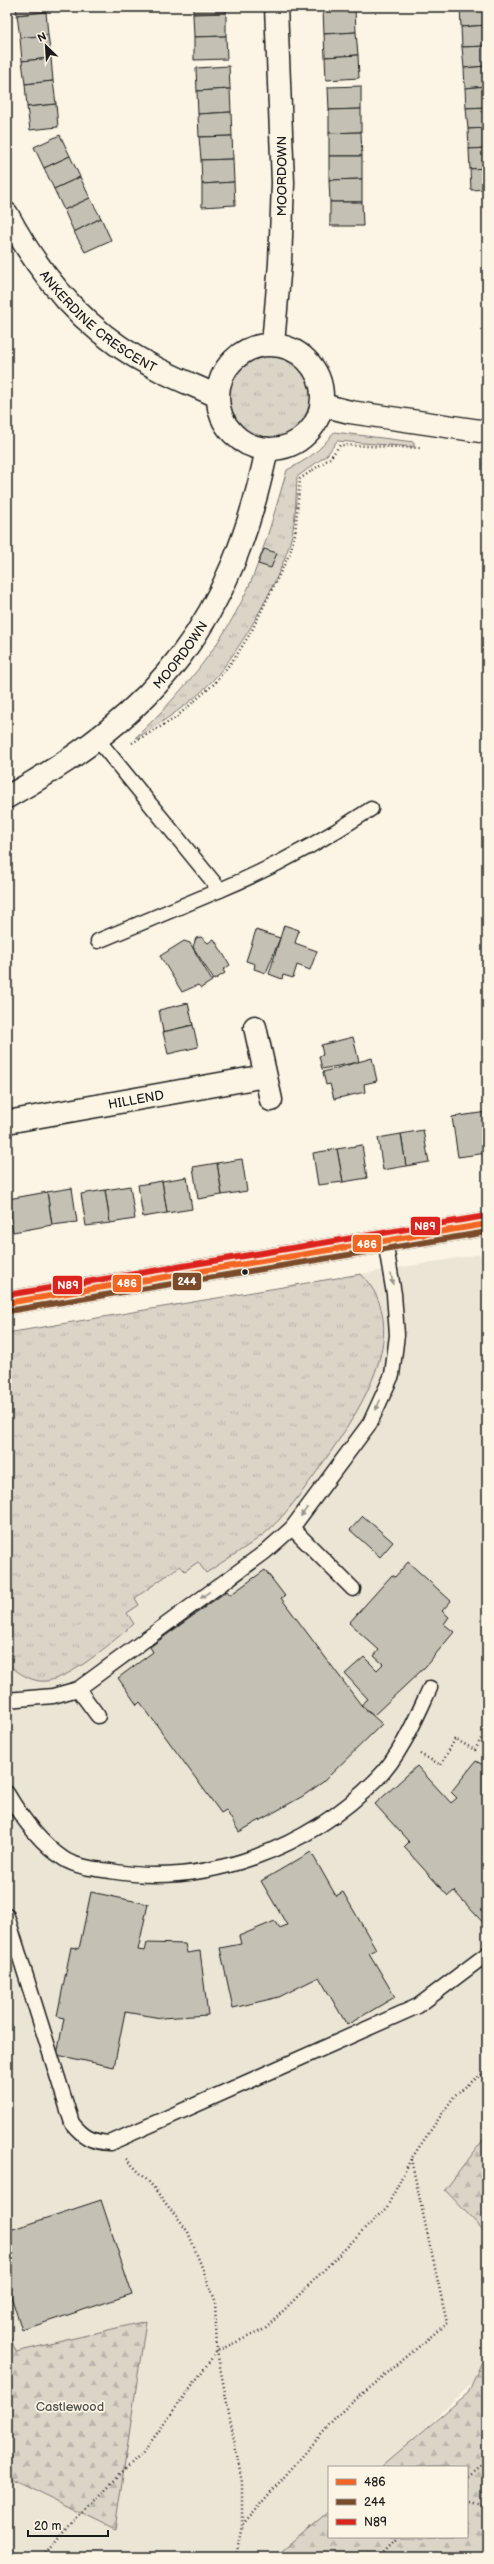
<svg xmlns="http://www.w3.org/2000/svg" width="494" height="2564" font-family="'Balsamiq Sans',sans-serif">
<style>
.built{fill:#ebe5d6}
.grass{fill:url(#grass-tufts);stroke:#7c7872}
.forest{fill:url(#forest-firs);stroke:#7c7872}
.building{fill:#c4c0b3;stroke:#1c1c1c}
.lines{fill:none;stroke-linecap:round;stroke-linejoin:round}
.service-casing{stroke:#1c1c1c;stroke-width:17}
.minor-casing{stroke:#1c1c1c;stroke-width:25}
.primary-casing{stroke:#1c1c1c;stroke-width:25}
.path{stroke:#1c1c1c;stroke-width:2.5;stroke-dasharray:1 3;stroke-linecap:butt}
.service{stroke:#fcf5e5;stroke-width:14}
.minor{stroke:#fcf5e5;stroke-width:22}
.primary{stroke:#fcf5e5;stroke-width:22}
.bus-1-casing{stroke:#fcf5e5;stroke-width:9}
.bus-2-casing{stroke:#fcf5e5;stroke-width:9}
.bus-3-casing{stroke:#fcf5e5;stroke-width:9}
.bus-1{stroke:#f26522;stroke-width:6}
.bus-2{stroke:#7a4b2a;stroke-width:6}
.bus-3{stroke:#dc241f;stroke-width:6}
.oneway{fill:#97938b}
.bus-dot{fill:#1c1c1c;stroke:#fcf5e5;stroke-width:1.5}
.labels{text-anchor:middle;stroke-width:3.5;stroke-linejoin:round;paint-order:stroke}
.street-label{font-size:13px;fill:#1c1c1c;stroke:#fcf5e5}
.park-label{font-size:13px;fill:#555450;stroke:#fcf5e5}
.line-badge{stroke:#fcf5e5;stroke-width:1.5}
.badge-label{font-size:11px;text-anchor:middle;font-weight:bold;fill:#fff}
</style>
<defs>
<pattern id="grass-tufts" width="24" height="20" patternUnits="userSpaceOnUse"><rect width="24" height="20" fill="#dbd5c8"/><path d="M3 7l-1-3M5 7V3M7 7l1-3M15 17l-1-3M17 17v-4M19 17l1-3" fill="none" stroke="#bbb6ab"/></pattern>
<pattern id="forest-firs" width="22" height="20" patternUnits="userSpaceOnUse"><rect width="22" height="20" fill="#dbd5c8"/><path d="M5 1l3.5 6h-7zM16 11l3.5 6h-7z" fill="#bbb6ab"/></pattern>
</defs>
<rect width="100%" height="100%" fill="#fcf5e5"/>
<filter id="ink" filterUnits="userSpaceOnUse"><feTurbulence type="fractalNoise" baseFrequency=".025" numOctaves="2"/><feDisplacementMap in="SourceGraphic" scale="8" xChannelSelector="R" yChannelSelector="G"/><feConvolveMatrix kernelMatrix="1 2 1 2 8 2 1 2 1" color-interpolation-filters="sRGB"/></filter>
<g filter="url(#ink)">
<path class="built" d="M487,1253V2368L387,2467H329V2529L308,2557H7V1333Z"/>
<g class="grass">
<circle cx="270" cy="397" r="42"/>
<path d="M334,432L414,442V447L337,441L327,455L297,477C296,496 296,516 292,535C282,577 242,649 212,681C191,704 163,721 137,738L136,737C183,692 226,641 252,579C266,544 276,507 287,470C307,460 320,451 334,432Z"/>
<path d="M361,1274C417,1331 356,1416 320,1467C306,1487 283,1519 264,1534C246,1548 225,1560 206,1573L198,1562L185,1571L180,1566L135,1598L139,1605L127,1613L134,1624C111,1642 79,1673 51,1680C35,1685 18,1673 7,1663V1333Z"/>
</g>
<g class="forest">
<path d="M487,2135V2234L445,2190Z"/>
<path d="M146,2321L115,2529L7,2476V2329L16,2352Z"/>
<path d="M487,2350V2557H275L329,2511V2537H467V2467H381L468,2393Z"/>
</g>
<g class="building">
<path d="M16,7H45L46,12L17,15Z"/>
<path d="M193,7H226V13L193,14Z"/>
<path d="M323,7H355V8L323,10Z"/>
<path d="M460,7H487V25L461,27Z"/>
<path d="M355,8L356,32L324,34L323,10Z"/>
<path d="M46,12L48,35L20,38L17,15Z"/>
<path d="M226,13V36L194,37L193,14Z"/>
<path d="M487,25V46L462,47L461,27Z"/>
<path d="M356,32L358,55L325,57L324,34Z"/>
<path d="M48,35L51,58L22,61L20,38Z"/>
<path d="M226,36L227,59L194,60V37Z"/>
<path d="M487,46V66L464,68L462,47Z"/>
<path d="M358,55L359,78L326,80L325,57Z"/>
<path d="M51,58L53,81L25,84L22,61Z"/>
<path d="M229,66L230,89L197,91L196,68Z"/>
<path d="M487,66V86L465,88L464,68Z"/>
<path d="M53,81L56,104L27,107L25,84Z"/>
<path d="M361,86V109L329,110L328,87Z"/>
<path d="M487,86V107L466,108L465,88Z"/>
<path d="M230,89L231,112L198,114L197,91Z"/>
<path d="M56,104L58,127L30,130L27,107Z"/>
<path d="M487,107V128L468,129L466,108Z"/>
<path d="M361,109V132L329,133V110Z"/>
<path d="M231,112L232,136L199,137L198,114Z"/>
<path d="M487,128V148L469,149L468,129Z"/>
<path d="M361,132L362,156H329V133Z"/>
<path d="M60,135L70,156L44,168L34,147Z"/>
<path d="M232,136L233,159L201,160L199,137Z"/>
<path d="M487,148V168L470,169L469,149Z"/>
<path d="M70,156L80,177L54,189L44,168Z"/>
<path d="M329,156H362V179L329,180Z"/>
<path d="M233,159L234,182L202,184L201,160Z"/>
<path d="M487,168V189L471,190L470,169Z"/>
<path d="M80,177L90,198L64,210L54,189Z"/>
<path d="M362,179V202H330L329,180Z"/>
<path d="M234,182L235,205L202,207V184Z"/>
<path d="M90,198L101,218L74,232L64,210Z"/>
<path d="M330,202H362L363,226H330Z"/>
<path d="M101,218L111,240L85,252L74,232Z"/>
<path d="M264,549L277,553L271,568L258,564Z"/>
<path d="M284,925L299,930L295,943L317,951L310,970L297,965L293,978L283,975L282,979L269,974Z"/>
<path d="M256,930L280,938L266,973L254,969L255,964L246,961Z"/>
<path d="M201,937L208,943L214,939L230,965L223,970L225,973L214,980L193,947L196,938Z"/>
<path d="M184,941L190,943L212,981L201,988L198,985L182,992L160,956Z"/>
<path d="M188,1003L193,1025L163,1032L159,1010Z"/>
<path d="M193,1025L198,1047L168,1054L163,1032Z"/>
<path d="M353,1037L359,1062L322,1069L319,1056L323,1055L321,1045Z"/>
<path d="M372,1058L377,1081L364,1084L365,1092L334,1099L330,1084L326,1085L323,1072Z"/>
<path d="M487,1112V1153L458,1157L452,1117Z"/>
<path d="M423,1130L429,1162L406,1166L401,1134Z"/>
<path d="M401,1134L406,1166L383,1170L378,1138Z"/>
<path d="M362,1145L367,1178L343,1182L337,1149Z"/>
<path d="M337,1149L343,1182L318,1185L313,1153Z"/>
<path d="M242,1159L247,1191L222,1195L217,1163Z"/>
<path d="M217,1163L222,1195L198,1199L193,1167Z"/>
<path d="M187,1177L192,1209L167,1213L162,1181Z"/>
<path d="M162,1181L167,1213L143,1217L138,1185Z"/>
<path d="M130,1186L135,1219L110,1223L105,1190Z"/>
<path d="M72,1188L77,1222L52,1225L47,1192Z"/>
<path d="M105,1190L110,1223L86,1226L81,1194Z"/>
<path d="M47,1192L52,1225L13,1232L8,1199Z"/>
<path d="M363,1516L393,1542L380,1557L350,1530Z"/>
<path d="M408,1562L451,1601L442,1611L449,1617L444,1624L454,1632L425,1667L374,1715L361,1705L368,1699L345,1674L364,1657L377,1670L383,1664L374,1656L379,1650L349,1623L392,1575L395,1577Z"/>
<path d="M265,1570L285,1596L281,1598L361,1705L382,1724L323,1782L303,1796L239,1832L226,1810L221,1813L140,1702L137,1705L118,1678L153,1652L150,1647L227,1591L230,1595Z"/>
<path d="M487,1758V1927L454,1891L448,1896L404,1847L409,1842L375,1804L417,1766L451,1803L457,1798L451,1792L476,1761L483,1765Z"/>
<path d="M311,1852L336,1896L343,1892L376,1949L369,1953L395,1997L347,2025L319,1977L279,1997L233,2008L220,1948L241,1944L239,1936L275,1921L280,1928L287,1925L261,1881Z"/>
<path d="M91,1892L148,1904L138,1950L145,1951L147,1943L185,1944L187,1953L200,1951L208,2015L161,2018L125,2012L114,2067L57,2055L64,2018L57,2016L71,1947L79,1949Z"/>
<path d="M101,2200L132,2294L22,2330L7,2284V2231Z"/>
</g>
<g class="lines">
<defs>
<g id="service">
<path d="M98,740L220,890C273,868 322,841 371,809"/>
<path d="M98,941L220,890"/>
<path d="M292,1528L353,1589"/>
<path d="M78,1689L98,1716"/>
<path d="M7,1700L53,1696L78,1689L265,1552L292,1528L370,1423L392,1375L397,1335L394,1294L385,1241"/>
<path d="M7,1793C21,1817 40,1843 64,1859C76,1867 96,1869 110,1871C206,1888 309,1848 377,1779C401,1755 416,1718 430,1688"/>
<path d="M7,1916L72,2123C83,2137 92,2142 110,2143L418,2006L487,1954"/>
</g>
<g id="minor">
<path id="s1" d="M7,214C41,278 88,334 154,367C174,378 196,386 217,396"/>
<path d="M273,344L280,263L283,183L276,7"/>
<circle cx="270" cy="397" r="52"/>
<path d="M322,405L350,412L487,432"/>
<path id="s2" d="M7,797C159,713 232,620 267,449"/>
<path d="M255,1027L271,1100"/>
<path id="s3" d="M7,1122L265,1076"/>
</g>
<path id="primary" d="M7,1303L487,1224"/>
</defs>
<use href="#service" class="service-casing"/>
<use href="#minor" class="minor-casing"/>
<use href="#primary" class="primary-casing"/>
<g class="path">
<path d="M132,743L174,719L215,683L236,656L251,632L290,553L295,534L300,479L330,458L340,445L422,448"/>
<path d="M420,1754L441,1765L455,1739L475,1750L484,1733L487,1735"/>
<path d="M126,2159L150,2183L188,2232L215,2300L217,2351L242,2482V2525"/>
<path d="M467,2476L487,2460"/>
<path d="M467,2501L487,2506"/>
<path d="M43,2557L69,2524L142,2454L217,2351L265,2329L387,2207L411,2159L455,2095L487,2070"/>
<path d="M236,2557L242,2525L341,2412L447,2323L411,2159"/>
<path d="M379,2557L399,2537"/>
</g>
<use href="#service" class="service"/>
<use href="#minor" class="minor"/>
<use href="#primary" class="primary"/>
<defs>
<path id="bus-1" d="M7,1303L487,1224"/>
<path id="bus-2" d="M8,1311L487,1232"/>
<path id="bus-3" d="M7,1295L486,1216"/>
</defs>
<use href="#bus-1" class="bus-1-casing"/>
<use href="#bus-2" class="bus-2-casing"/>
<use href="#bus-3" class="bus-3-casing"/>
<use href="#bus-1" class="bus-1"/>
<use href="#bus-2" class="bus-2"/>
<use href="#bus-3" class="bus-3"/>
</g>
<defs><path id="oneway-solid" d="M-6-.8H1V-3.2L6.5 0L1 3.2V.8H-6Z"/></defs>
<g class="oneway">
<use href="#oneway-solid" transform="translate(392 1279) rotate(80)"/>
<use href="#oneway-solid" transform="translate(378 1405) rotate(114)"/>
<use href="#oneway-solid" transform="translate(304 1512) rotate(127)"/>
<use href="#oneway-solid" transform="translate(205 1595) rotate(144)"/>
</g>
</g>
<circle class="bus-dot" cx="245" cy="1272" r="3.5"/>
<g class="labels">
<g class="street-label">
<text transform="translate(281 176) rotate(-90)" y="5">MOORDOWN</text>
<text dy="5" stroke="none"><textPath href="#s1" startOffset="143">ANKERDINE CRESCENT</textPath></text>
<text dy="5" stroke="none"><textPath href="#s2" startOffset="226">MOORDOWN</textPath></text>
<text dy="5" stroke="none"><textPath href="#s3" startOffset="131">HILLEND</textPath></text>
</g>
<g class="park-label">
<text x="70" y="2411">Castlewood</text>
</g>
</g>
<g class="line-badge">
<rect x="410" y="1216" width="31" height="20" rx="4" fill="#dc241f"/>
<rect x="352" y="1234" width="30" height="19" rx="4" fill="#f26522"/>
<rect x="172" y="1272" width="30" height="19" rx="4" fill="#7a4b2a"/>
<rect x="112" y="1274" width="30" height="19" rx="4" fill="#f26522"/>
<rect x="52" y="1275" width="31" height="20" rx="4" fill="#dc241f"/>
</g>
<g class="badge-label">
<text x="425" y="1230">N89</text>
<text x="367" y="1248">486</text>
<text x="187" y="1285">244</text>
<text x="127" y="1287">486</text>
<text x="68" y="1289">N89</text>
</g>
<rect width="494" height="2564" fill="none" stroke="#fcf5e5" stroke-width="24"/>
<rect x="12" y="12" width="470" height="2540" fill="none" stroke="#1c1c1c" stroke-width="1.5" filter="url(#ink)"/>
<rect x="328" y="2466" width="140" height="72" fill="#fcf5e5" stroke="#a29e95"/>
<rect x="336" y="2479" width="20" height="6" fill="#f26522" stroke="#a29e95"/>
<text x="364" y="2486" font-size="12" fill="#1c1c1c">486</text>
<rect x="336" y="2499" width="20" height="6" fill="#7a4b2a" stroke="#a29e95"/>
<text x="364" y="2506" font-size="12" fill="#1c1c1c">244</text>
<rect x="336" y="2519" width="20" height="6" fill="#dc241f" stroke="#a29e95"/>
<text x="364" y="2526" font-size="12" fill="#1c1c1c">N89</text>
<g transform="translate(46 46) rotate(335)" stroke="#fcf5e5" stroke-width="3" paint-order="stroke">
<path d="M0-3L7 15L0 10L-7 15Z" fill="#1c1c1c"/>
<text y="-6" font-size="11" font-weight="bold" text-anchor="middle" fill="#1c1c1c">N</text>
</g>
<path d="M28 2530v6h80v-6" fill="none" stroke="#1c1c1c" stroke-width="2"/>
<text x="34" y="2530" font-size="12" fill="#1c1c1c" stroke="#fcf5e5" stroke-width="3" paint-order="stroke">20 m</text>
</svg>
